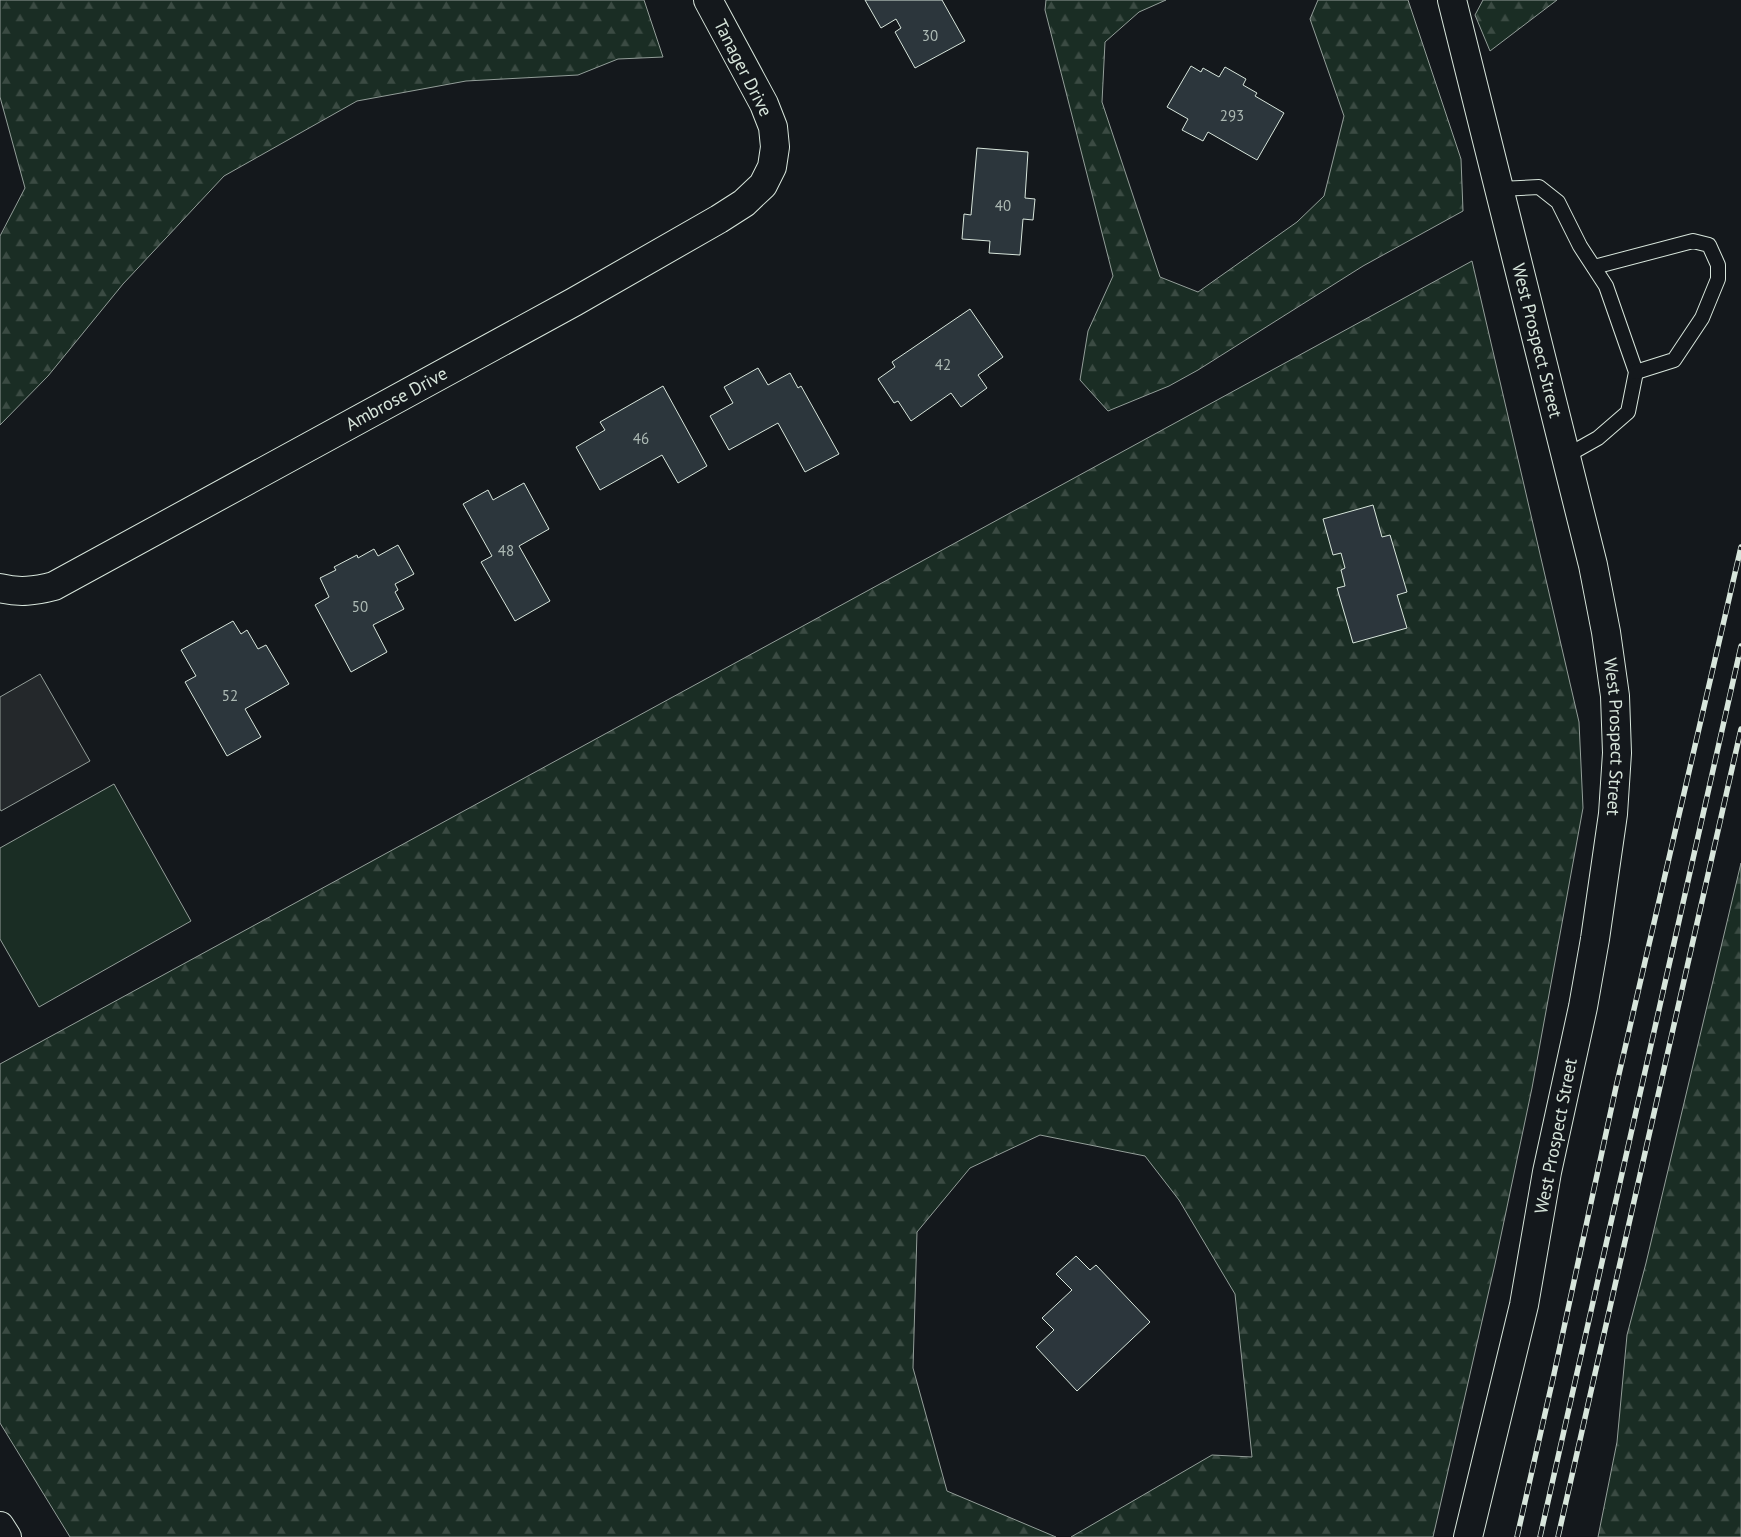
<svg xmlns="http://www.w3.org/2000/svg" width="1741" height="1537" font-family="'PT Sans',sans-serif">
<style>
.forest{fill:url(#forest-firs);stroke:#939e99}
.green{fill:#1a2d24;stroke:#939e99}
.parking{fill:#24282b;stroke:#939e99}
.building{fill:#2c363c;stroke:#d8e6dc}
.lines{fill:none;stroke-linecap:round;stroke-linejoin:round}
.lane-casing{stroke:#d8e6dc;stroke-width:16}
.street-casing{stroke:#d8e6dc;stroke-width:30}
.secondary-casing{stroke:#d8e6dc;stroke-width:30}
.highway-casing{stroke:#d8e6dc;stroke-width:30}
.lane{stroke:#14181c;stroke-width:14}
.street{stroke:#14181c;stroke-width:28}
.secondary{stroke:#14181c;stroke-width:28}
.highway{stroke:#14181c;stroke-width:28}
.rail-casing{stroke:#d8e6dc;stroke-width:5.5}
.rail{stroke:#14181c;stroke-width:4;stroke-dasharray:11;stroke-linecap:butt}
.labels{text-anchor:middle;stroke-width:4;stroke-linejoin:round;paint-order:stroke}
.number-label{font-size:15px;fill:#adbab4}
.street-label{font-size:18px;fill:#d8e6dc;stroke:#14181c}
</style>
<defs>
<pattern id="forest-firs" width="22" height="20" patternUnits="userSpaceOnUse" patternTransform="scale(1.25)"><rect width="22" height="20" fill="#1a2d24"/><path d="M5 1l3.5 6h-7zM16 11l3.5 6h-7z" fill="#3b4b43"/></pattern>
</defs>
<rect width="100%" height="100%" fill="#14181c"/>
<g class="forest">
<path d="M0,0H644L663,57L618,59L578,75L466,81L357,101L224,176L123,284L48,376L0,425V236L25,188L0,97Z"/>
<path d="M1046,0H1166L1139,12L1105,42L1102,102L1160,277L1198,292L1297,222L1324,196L1344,116L1310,19L1318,0H1408L1461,159L1463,211L1363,266L1198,370L1169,386L1108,411L1080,380L1088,331L1113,276L1045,10Z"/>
<path d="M1483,0H1557L1490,51L1475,15Z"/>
<path d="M1472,261L1579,722L1583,808L1532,1088L1495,1264L1433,1537H1071L1212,1455L1252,1457L1235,1294L1179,1200L1145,1156L1040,1135L970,1168L917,1232L913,1368L947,1491L1056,1537H70L0,1423V1064Z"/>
<path d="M1741,863V1537H1598L1617,1442L1627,1335L1646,1263Z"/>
</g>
<path class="green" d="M114,784L191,921L39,1007L0,939V848Z"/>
<path class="parking" d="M40,674L90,761L1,811L0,809V697Z"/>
<g class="building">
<path d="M865,0H942L965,41L915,68L895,32L901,28L896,19L881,28Z"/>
<path d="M1191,66L1201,72L1203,68L1219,77L1225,67L1246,79L1243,85L1257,93L1255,96L1284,113L1257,160L1208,132L1203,141L1182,130L1188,119L1167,107Z"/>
<path d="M977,148L1028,152L1025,198L1035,199L1033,220L1023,219L1020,255L989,253L990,241L962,239L964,214L971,215Z"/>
<path d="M970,309L1003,357L978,375L987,388L961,407L951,393L911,421L898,401L894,403L878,379L895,367L892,362Z"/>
<path d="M758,368L768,385L790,373L798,388L801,386L839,454L805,472L778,423L729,450L710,416L733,403L724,387Z"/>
<path d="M663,386L707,466L678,483L662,455L600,490L576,447L605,430L600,422Z"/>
<path d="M524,483L549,529L519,546L550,601L515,621L481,562L492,556L463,504L488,490L493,500Z"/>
<path d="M1373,505L1382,537L1390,535L1407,592L1397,595L1407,628L1353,643L1337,588L1345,586L1341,570L1345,568L1341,553L1333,555L1323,519Z"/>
<path d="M398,545L414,574L395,584L398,590L395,592L404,609L373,625L387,652L351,672L315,605L329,597L320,578L336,570L334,567L357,555L358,558L374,549L378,556Z"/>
<path d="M233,621L241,634L247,630L258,649L266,645L289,684L245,709L261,737L227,756L185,682L196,676L181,650Z"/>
<path d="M1076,1256L1090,1270L1096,1265L1150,1322L1077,1391L1036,1347L1054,1330L1042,1318L1072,1290L1056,1274Z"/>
</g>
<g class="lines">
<defs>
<g id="lane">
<path d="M1499,189L1539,187L1558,202L1580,246L1606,286L1636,372L1628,412L1598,438L1566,456"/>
<path d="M1594,267L1693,241L1709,245L1718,265V279L1702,318L1674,360L1636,372"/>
</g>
<g id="street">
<path id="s1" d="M0,588C19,593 35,591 54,586L574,302L719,219L744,203L763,185L772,167L775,147L773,127L764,104L708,0"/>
</g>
<g id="secondary">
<path id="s2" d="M1452,0L1593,565L1606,632L1615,696L1617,753L1613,814L1595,939L1583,1007L1547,1172L1524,1305L1468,1537"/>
</g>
<path id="highway" d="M0,1526L7,1537"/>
</defs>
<use href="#lane" class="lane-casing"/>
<use href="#street" class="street-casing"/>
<use href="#secondary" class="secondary-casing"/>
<use href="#highway" class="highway-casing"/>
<use href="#lane" class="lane"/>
<use href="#street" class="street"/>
<use href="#secondary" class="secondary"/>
<use href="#highway" class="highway"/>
<defs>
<g id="rail">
<path d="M1517,1537L1554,1374L1616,1087L1741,547"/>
<path d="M1540,1537L1741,646"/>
<path d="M1558,1537L1741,729"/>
</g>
</defs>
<use href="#rail" class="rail-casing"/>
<use href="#rail" class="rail"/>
</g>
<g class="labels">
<g class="number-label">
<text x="930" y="41">30</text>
<text x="1232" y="121">293</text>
<text x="1003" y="211">40</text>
<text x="943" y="370">42</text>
<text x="641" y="444">46</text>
<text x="506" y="556">48</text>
<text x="360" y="612">50</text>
<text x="230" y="701">52</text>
</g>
<g class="street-label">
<text transform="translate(743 68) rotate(63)" y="6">Tanager Drive</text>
<text dy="6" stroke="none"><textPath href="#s2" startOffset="351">West Prospect Street</textPath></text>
<text dy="6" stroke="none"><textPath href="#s1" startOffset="445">Ambrose Drive</textPath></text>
<text dy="6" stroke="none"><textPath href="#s2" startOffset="756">West Prospect Street</textPath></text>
<text transform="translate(1556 1136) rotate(-79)" y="6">West Prospect Street</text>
</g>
</g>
</svg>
